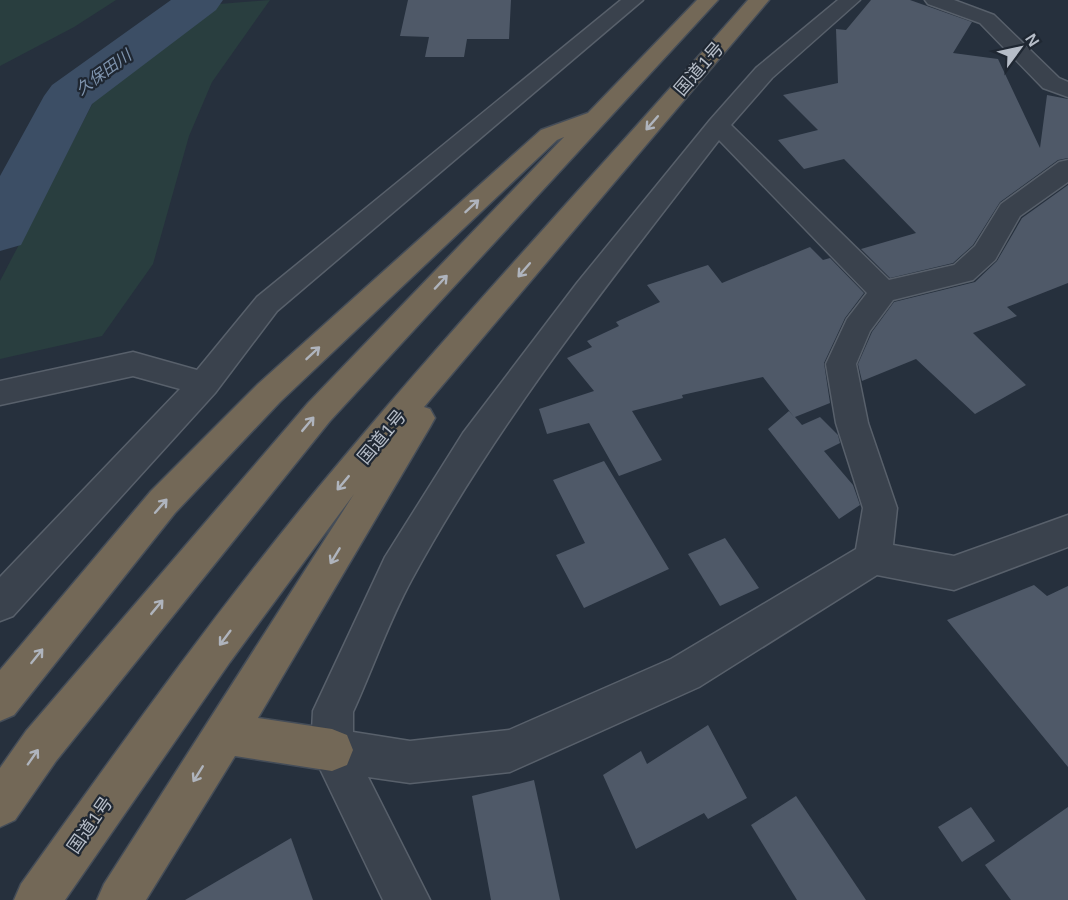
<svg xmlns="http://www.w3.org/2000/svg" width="1068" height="900" font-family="Helvetica,'Noto Sans JP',sans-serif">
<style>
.green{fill:#293e3f}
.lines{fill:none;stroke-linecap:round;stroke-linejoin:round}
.river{fill:#3c4e65;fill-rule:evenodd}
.building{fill:#4f5968}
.street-casing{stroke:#58606b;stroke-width:3}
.highway-casing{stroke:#454d58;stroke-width:3}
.street{fill:#3a424d;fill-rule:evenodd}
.highway{fill:#736857;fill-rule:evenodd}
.oneway{stroke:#afb4bd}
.labels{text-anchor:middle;stroke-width:4.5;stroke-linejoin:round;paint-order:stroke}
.far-water-label{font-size:16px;font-style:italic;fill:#7f94ae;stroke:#1f2732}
.street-label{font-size:18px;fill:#b6bdc8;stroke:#1f2732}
</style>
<rect width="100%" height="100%" fill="#26303d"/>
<g class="green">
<path d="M0,0H116L74,27L0,66Z"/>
<path d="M270,0L212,82L189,136L153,264L102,336L0,359V281L96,97L220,4Z"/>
</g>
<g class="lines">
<path class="river" d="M171,0H223L216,10L92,104L21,245L0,251V176L44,96L52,85Z"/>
</g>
<g class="building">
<path d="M408,0H511L509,39H467L464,57H425L429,37L400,36Z"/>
<path d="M871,0H910L972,22L953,53L998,59L1040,148L1047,95L1068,99V158L1058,160L1000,202L973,245L953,263L890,278L861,249L916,233L844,159L804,169L778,140L818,130L783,95L838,83L836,29L846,30Z"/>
<path d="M1068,185V283L1007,307L1017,316L973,333L1026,385L975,414L916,359L862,381L858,364L872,332L894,302L975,282L997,261L1022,218Z"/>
<path d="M810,247L823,260L830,258L864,293L845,318L824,363L830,403L795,417L802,425L820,417L838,435L840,443L824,451L853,485L860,505L839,519L768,429L789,411L794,417L763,377L682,395L683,398L632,411L662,460L619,476L589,423L547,434L539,409L594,391L567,358L592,347L587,341L619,326L616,322L660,302L647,285L708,265L722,283Z"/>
<path d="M604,461L669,569L584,608L556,555L585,543L553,480Z"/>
<path d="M725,538L759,588L720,606L688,554Z"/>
<path d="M1034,585L1047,596L1068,586V767L947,620Z"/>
<path d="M708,725L747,798L708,819L704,813L636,849L603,775L641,751L647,764Z"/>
<path d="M534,780L560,900H491L472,796Z"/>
<path d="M796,796L866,900H797L751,825Z"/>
<path d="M971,807L995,841L962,862L938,827Z"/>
<path d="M1068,807V900H1011L985,865Z"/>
<path d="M291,838L313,900H185Z"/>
</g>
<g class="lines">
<defs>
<g id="street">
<path d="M621,0H643L277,311L215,393L13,616L0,621V577L180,389L133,376L0,405V381L133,352L197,370L257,297Z"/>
<path d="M838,0H860L772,78L731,125L889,280L954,265L975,246L1001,204L1059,162L1068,160V182L1020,216L995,260L973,280L893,300L870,331L856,364L868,423L897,508L893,545L954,556L1068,515V547L954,590L877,575L699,687L510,772L410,783L368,777L430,900H383L311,750L313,711L385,557L463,433L577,283L710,120L756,68ZM719,140L867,293L847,319L826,364L836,423L863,508L856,549L671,659L509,730L410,741L353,732V712C373,668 389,621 412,579C498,421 610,281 719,140Z"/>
<path d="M925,0H954L994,15L1059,78L1068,82V97L1043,88L980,23L928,4Z"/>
</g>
<g id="highway">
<path d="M697,0H718L330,421L56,761L15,820L0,827V768L26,731L308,403L564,137L557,140L280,402L175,513L14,715L0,721V670L151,491L258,384L541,130L588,113Z"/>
<path d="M748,0H769L424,407L430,409L435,418L430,427L258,718L332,729L347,735L353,750L347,765L332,771L235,756L146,900H97L104,884L354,494L230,662L65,900H14L21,884C117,750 213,615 318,488C456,321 606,163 748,0Z"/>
</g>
</defs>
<use href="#street" class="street-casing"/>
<use href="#highway" class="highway-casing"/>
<use href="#street" class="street"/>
<use href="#highway" class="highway"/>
</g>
<defs><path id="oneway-shaft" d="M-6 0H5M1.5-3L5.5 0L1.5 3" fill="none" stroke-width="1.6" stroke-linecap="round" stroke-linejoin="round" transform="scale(1.5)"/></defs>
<g class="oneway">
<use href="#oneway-shaft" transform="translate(652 123) rotate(131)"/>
<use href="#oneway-shaft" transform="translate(472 206) rotate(-43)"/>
<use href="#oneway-shaft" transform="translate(524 270) rotate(131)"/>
<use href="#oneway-shaft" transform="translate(441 282) rotate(-47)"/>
<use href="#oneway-shaft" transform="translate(313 353) rotate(-43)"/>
<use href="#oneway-shaft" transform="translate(308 424) rotate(-50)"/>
<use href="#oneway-shaft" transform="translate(343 483) rotate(130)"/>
<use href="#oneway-shaft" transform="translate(161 506) rotate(-49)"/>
<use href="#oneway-shaft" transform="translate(335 556) rotate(121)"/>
<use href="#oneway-shaft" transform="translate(157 607) rotate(-50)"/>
<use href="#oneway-shaft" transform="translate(225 638) rotate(127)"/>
<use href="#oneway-shaft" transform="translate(37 656) rotate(-51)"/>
<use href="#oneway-shaft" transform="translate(33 757) rotate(-55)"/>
<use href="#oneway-shaft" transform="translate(198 774) rotate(122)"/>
</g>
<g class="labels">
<g class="far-water-label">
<text transform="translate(103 72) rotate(-36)" y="6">久保田川</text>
</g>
<g class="street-label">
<text transform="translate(699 69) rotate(-49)" y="6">国道1号</text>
<text transform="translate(382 437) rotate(-50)" y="6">国道1号</text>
<text transform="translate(90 825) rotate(-55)" y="6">国道1号</text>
</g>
</g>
<g transform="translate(1020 48) rotate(57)" stroke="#1f2732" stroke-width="4.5" paint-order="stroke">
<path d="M0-4.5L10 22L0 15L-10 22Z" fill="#b6bdc8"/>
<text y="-9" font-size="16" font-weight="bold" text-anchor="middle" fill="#b6bdc8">N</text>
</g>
</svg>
